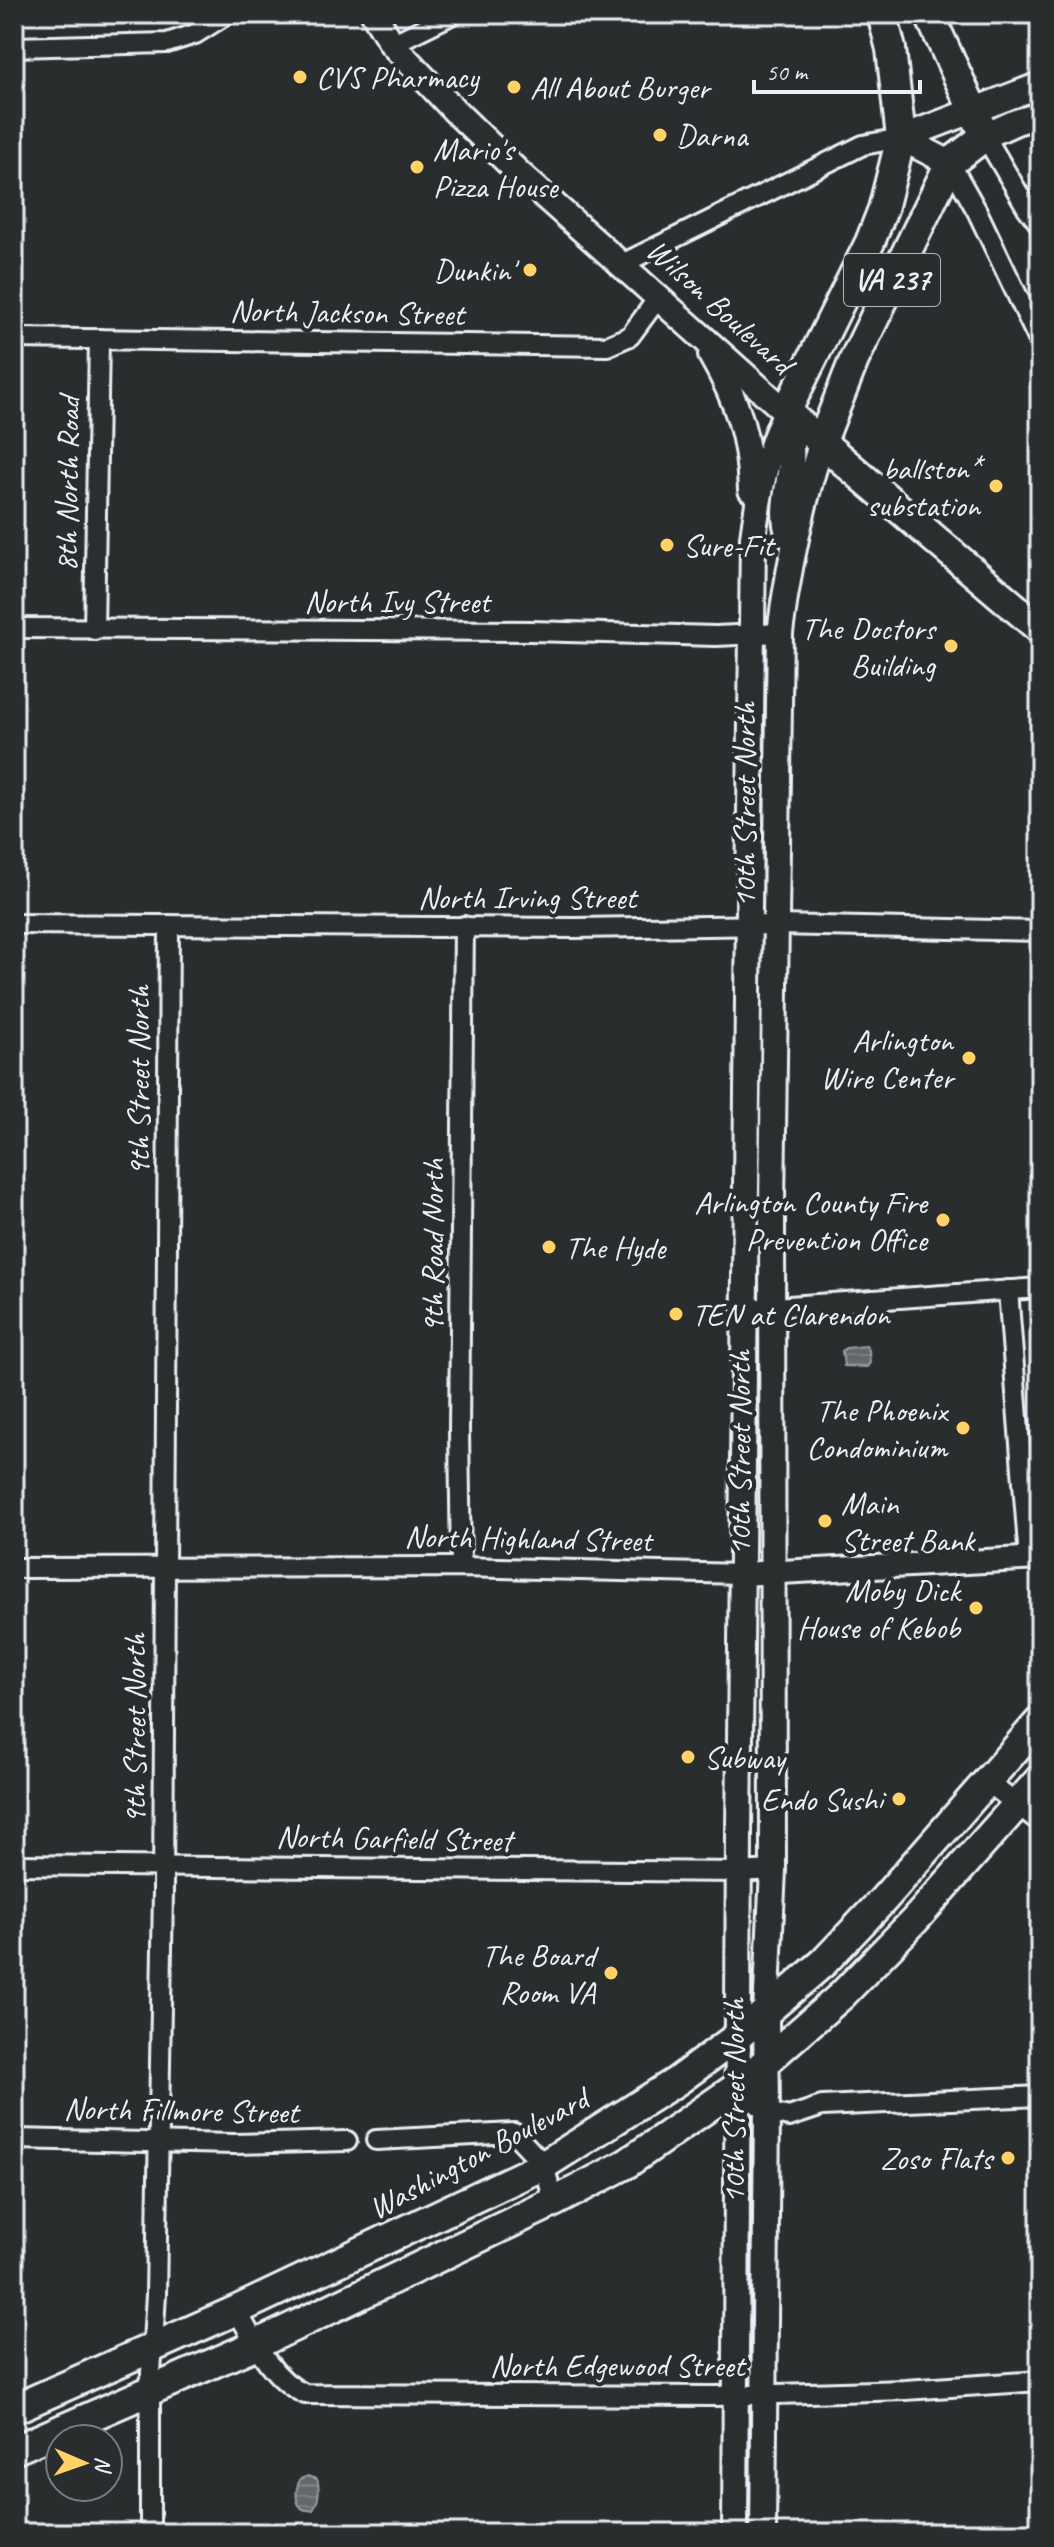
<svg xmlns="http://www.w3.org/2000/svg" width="1054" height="2547" font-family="Caveat,sans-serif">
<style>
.water{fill:url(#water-rules);stroke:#989fa3;stroke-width:2}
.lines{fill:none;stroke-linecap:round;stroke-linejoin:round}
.minor-casing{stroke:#e8f1f8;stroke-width:24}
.tertiary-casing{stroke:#e8f1f8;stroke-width:28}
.secondary-casing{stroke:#e8f1f8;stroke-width:30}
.primary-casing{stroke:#e8f1f8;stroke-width:34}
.minor{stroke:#2a2d2e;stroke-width:18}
.tertiary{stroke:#2a2d2e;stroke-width:22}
.secondary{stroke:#2a2d2e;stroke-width:24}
.primary{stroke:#2a2d2e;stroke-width:28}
.poi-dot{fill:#ffd166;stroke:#2a2d2e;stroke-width:3}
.labels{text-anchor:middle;stroke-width:8;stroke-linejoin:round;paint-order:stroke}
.shield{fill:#2a2d2e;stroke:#afb6bb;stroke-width:2}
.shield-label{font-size:30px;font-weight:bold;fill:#e8f1f8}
.poi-label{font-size:32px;fill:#e8f1f8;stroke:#2a2d2e;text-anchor:end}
.street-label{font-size:32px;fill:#e8f1f8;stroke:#2a2d2e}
</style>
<defs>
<pattern id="water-rules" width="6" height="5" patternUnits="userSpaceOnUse" patternTransform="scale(2)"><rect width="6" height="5" fill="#63686b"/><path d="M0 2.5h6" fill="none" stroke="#797e81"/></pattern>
</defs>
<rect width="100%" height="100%" fill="#2a2d2e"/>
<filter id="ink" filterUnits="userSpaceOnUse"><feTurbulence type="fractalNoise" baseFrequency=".0125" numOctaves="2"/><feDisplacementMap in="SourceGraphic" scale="16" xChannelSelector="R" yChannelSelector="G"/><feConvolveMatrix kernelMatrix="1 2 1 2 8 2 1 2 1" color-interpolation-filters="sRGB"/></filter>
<g filter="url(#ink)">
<g class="water">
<path d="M866,1346L869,1350L870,1363L867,1367L844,1366L842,1351L846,1348Z"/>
<path d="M308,2476L317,2479C320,2488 319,2502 313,2510C294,2513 294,2492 300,2479Z"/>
</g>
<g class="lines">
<defs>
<g id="minor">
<path d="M392,44L453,14"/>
<path d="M14,47L167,43L195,34L227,14"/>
<path d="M985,136L1027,208L1040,225"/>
<path d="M950,163L977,211L1040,343"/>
<path d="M622,264L863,145L901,138"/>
<path d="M14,338L607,346L630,336L658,298"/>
<path d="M14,628L530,631L716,636L780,633"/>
<path d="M94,630L99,339"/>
<path d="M14,924L575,928L777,925L1040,931"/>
<path d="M1008,1290L1029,1559"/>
<path d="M745,1309L1040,1288"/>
<path d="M461,1567L459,1430L464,926"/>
<path d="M14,1568L461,1567L742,1574"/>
<path d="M985,1780L1040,1822"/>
<path d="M14,1865L739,1872L773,1870"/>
<path d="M737,2087L767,2112L789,2117L822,2106L1040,2096"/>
<path d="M14,2139L234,2144L347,2141"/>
<path d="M376,2140L514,2133L544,2165L554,2202"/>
<path d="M237,2310C253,2340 272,2380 305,2394L716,2396L905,2390L1040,2381"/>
<path d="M150,2533V2388L156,2295L163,1891L169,925"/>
</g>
<path id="tertiary" d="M742,1574L1040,1558"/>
<g id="secondary">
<path d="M374,14L392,44L455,111L522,176L786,412"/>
<path d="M985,136L1016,122L1040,115"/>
<path d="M901,138L1040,85"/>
<path d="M901,138L950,163"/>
<path d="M711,355C738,402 749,437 751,490"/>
<path d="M786,412C791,430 792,446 791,464C789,488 780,512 789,536"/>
<path d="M735,2533L739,1833L753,537C759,493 766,452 786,412"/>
<path d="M763,2533L767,2112L766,2013L773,1870L772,1204L780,633C788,567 802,504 822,441"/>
</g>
<g id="primary">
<path d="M882,14L891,49L901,138L883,209L870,242L786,412L1040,629"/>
<path d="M822,441L854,360L950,163L985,136L929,14"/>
<path d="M14,2409L237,2310L544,2165L677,2081L738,2036L824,1962L883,1900L1040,1721"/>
<path d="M14,2450L255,2345L554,2202L626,2164L737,2087L842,1995L915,1920L1040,1779"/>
</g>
</defs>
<use href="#minor" class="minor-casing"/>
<use href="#tertiary" class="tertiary-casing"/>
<use href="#secondary" class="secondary-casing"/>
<use href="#primary" class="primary-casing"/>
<use href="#minor" class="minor"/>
<use href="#tertiary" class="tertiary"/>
<use href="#secondary" class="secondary"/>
<use href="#primary" class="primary"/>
</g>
</g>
<g class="poi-dot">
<circle cx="300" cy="77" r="8"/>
<circle cx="514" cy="87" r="8"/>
<circle cx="660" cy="135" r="8"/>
<circle cx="417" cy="167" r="8"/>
<circle cx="530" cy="270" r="8"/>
<circle cx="996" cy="486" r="8"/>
<circle cx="667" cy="545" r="8"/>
<circle cx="951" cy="646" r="8"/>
<circle cx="969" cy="1058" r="8"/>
<circle cx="943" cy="1220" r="8"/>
<circle cx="549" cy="1247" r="8"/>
<circle cx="676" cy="1314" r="8"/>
<circle cx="963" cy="1428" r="8"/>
<circle cx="825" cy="1521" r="8"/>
<circle cx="976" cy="1608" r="8"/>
<circle cx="688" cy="1757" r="8"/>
<circle cx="899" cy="1799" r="8"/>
<circle cx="611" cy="1973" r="8"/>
<circle cx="1008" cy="2158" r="8"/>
</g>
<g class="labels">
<rect class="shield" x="844" y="254" width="96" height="52" rx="6"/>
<g class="shield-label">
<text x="892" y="290">VA 237</text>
</g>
<g class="poi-label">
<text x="316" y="88" text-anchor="start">CVS Pharmacy</text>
<text x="530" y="98" text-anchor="start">All About Burger</text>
<text x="676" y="146" text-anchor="start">Darna</text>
<text x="433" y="160" text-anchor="start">Mario's<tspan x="433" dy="37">Pizza House</tspan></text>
<text x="514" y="281">Dunkin'</text>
<text x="980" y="479">ballston*<tspan x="980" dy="37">substation</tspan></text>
<text x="683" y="556" text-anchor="start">Sure-Fit</text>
<text x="935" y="639">The Doctors<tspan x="935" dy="37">Building</tspan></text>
<text x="953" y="1051">Arlington<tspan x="953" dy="37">Wire Center</tspan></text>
<text x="927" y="1213">Arlington County Fire<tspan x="927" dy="37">Prevention Office</tspan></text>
<text x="565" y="1258" text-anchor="start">The Hyde</text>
<text x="692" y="1325" text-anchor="start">TEN at Clarendon</text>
<text x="947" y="1421">The Phoenix<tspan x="947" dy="37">Condominium</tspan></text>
<text x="841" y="1514" text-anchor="start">Main<tspan x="841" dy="37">Street Bank</tspan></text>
<text x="960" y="1601">Moby Dick<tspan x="960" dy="37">House of Kebob</tspan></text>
<text x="704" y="1768" text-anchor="start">Subway</text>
<text x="883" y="1810">Endo Sushi</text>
<text x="595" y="1966">The Board<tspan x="595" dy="37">Room VA</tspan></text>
<text x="992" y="2169">Zoso Flats</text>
</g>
<g class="street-label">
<text transform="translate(720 306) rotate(42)" y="11">Wilson Boulevard</text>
<text transform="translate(347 312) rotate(1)" y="11">North Jackson Street</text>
<text transform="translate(67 484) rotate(-89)" y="11">8th North Road</text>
<text x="397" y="612">North Ivy Street</text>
<text transform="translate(744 805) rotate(-90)" y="11">10th Street North</text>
<text x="527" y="908">North Irving Street</text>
<text transform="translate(138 1081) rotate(-90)" y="11">9th Street North</text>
<text transform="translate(432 1246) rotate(-90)" y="11">9th Road North</text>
<text transform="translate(739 1453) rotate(-90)" y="11">10th Street North</text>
<text transform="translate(528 1538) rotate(1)" y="11">North Highland Street</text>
<text transform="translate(134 1729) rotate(-90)" y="11">9th Street North</text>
<text transform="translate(394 1838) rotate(1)" y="11">North Garfield Street</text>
<text transform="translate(733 2101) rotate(-90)" y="11">10th Street North</text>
<text transform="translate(181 2110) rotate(1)" y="11">North Fillmore Street</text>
<text transform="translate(478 2153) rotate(-28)" y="11">Washington Boulevard</text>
<text x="617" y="2376">North Edgewood Street</text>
</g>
</g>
<rect width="1054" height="2547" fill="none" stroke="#2a2d2e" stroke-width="48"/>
<rect x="24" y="24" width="1006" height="2499" fill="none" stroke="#e8f1f8" stroke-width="3" filter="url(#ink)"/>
<g transform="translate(84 2463) rotate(92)"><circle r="38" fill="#2a2d2e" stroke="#767b7f" stroke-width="2"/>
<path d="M0-6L14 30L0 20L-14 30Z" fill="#ffd166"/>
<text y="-12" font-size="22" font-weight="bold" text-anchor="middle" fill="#e8f1f8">N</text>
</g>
<path d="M754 80v12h166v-12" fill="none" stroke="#e8f1f8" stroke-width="4"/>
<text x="766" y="80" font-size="24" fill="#e8f1f8" stroke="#2a2d2e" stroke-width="6" paint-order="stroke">50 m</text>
</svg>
